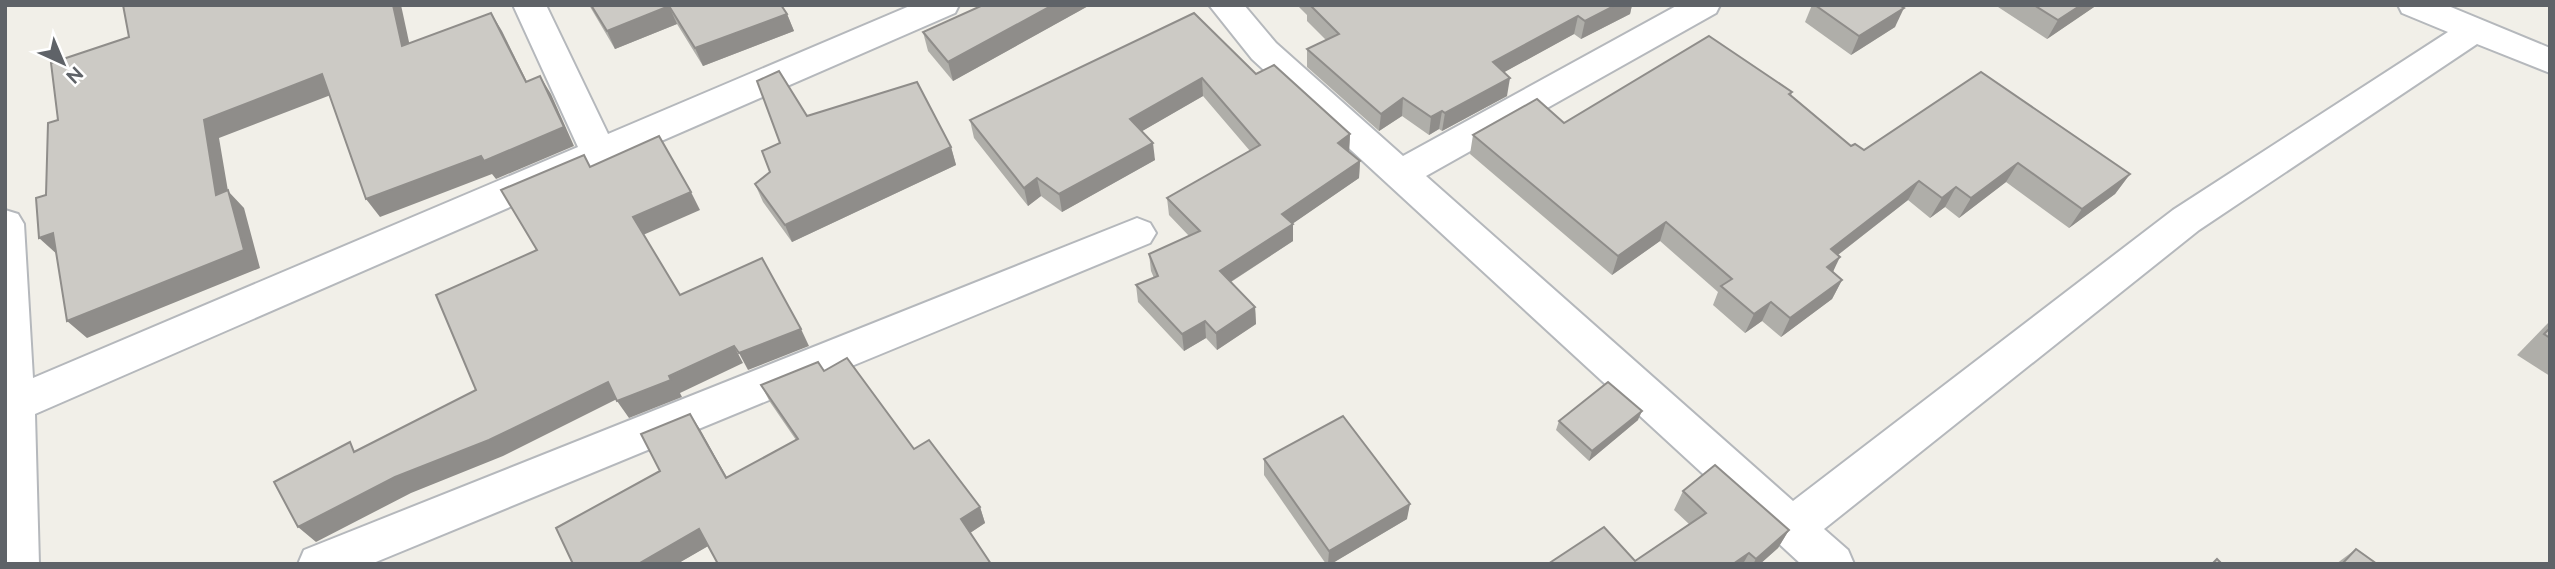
<svg xmlns="http://www.w3.org/2000/svg" width="2555" height="569" font-family="Raleway,sans-serif">
<style>
.lines{fill:none;stroke-linecap:round;stroke-linejoin:round}
.minor-casing{stroke:#b5b8bc;stroke-width:4}
.minor{fill:#fff;fill-rule:evenodd}
.wall{fill:#afaea9}
.shaded-wall{fill:#8f8d8a}
.building{fill:#cccac5;stroke:#8f8d8a;stroke-width:2}
</style>
<rect width="100%" height="100%" fill="#f1efe8"/>
<g class="lines">
<defs>
<g id="minor">
<path d="M513,5H546L608,134L912,5H959L955,13L35,414L39,564H5V210L18,214L24,224L33,378L578,147Z"/>
<path d="M1209,5H1244L1276,43L1403,156L1678,5H1720L1716,13L1426,176L1793,501L2173,210L2448,32L2402,13L2398,5H2446L2550,48V73L2477,44L2199,230L1824,529L1848,550L1854,564H1801L1252,59Z"/>
<path d="M1137,218L1150,223L1156,233L1150,243L371,564H298L304,550Z"/>
</g>
</defs>
<use href="#minor" class="minor-casing"/>
<use href="#minor" class="minor"/>
</g>
<g class="wall">
<path d="M589,5H781L787,14L794,31L703,66L677,24L615,49Z"/>
<path d="M983,5H1090L953,81L928,51L923,32Z"/>
<path d="M1297,5H1632L1630,14L1581,39L1574,34L1504,72L1507,96L1442,131L1439,129L1429,135L1402,116L1379,131L1307,67V49L1326,40L1307,21V15Z"/>
<path d="M1812,5H1899L1895,27L1851,55L1805,22Z"/>
<path d="M1995,5H2097L2047,39Z"/>
<path d="M1194,13L1256,74L1350,134L1349,152L1360,161L1359,178L1293,223V241L1231,282L1255,307L1256,324L1217,350L1206,338L1184,351L1138,302L1136,285L1154,278L1151,271L1149,254L1189,236L1169,215L1167,198L1250,151L1203,96L1142,131L1155,160L1062,212L1041,196L1028,206L974,138L970,120Z"/>
<path d="M1981,72L2130,174L2115,194L2069,228L2006,182L1959,218L1945,207L1930,218L1908,200L1838,255L1833,272L1842,280L1832,299L1781,337L1762,321L1745,333L1713,305L1718,292L1660,241L1612,275L1470,154L1473,135L1564,123L1792,92L1791,96L1851,146L1864,150Z"/>
<path d="M807,116L951,147L956,165L792,242L763,202L755,184L770,172L780,143Z"/>
<path d="M2550,321V376L2517,355Z"/>
<path d="M824,371L980,507L985,523L970,533L708,546L677,564L660,471L690,414L727,477L796,440L770,402L761,385Z"/>
<path d="M1638,420L1589,461L1556,430L1559,421Z"/>
<path d="M1264,459L1407,519L1331,564H1326L1264,475Z"/>
<path d="M1683,491L1789,530L1778,548L1760,564H1548L1635,561L1689,524L1674,510Z"/>
<path d="M2356,549L2377,564H2336Z"/>
</g>
<g class="shaded-wall">
<path d="M393,5H401L414,65L402,46Z"/>
<path d="M1053,5H1090L953,81L948,62Z"/>
<path d="M1616,5H1632L1630,14L1581,39L1585,21Z"/>
<path d="M2081,5H2097L2047,39L2058,20Z"/>
<path d="M669,6L677,24L615,49L607,31Z"/>
<path d="M1904,8L1895,27L1851,55L1859,36Z"/>
<path d="M491,13L502,31L536,100L526,82Z"/>
<path d="M787,14L794,31L703,66L695,48Z"/>
<path d="M1578,16L1574,34L1490,80L1493,62Z"/>
<path d="M322,74L336,93L219,138L228,191L244,208L260,268L87,338L67,321L204,120Z"/>
<path d="M540,76L551,94L574,146L496,179L492,174L380,217L366,199Z"/>
<path d="M1202,78L1203,96L1132,137L1130,119Z"/>
<path d="M1510,78L1507,96L1442,131L1445,113Z"/>
<path d="M1403,98L1402,116L1379,131L1381,114Z"/>
<path d="M1442,111L1439,129L1429,135L1431,117Z"/>
<path d="M1350,134L1349,152L1338,143Z"/>
<path d="M1153,143L1155,160L1062,212L1059,194Z"/>
<path d="M951,147L956,165L792,242L785,225Z"/>
<path d="M1360,161L1359,178L1285,229L1293,224V241L1221,288L1220,271L1282,214Z"/>
<path d="M2018,163L2006,182L1959,218L1971,198Z"/>
<path d="M2130,174L2115,194L2069,228L2082,209Z"/>
<path d="M1037,178L1041,196L1028,206L1024,188Z"/>
<path d="M1919,181L1908,200L1821,268L1831,249Z"/>
<path d="M1956,187L1945,207L1930,218L1942,198Z"/>
<path d="M691,192L700,210L643,235L633,217Z"/>
<path d="M1666,222L1660,241L1612,275L1618,256Z"/>
<path d="M53,233L59,256L39,238Z"/>
<path d="M1840,257L1831,276L1827,267Z"/>
<path d="M1842,280L1832,299L1781,337L1790,318Z"/>
<path d="M1771,302L1762,321L1745,333L1754,314Z"/>
<path d="M1255,307L1256,324L1217,350L1216,333Z"/>
<path d="M1205,321L1206,338L1184,351L1182,334Z"/>
<path d="M801,329L809,346L748,370L739,353Z"/>
<path d="M734,346L743,363L680,393L682,397L629,418L617,401Z"/>
<path d="M608,382L619,398L503,456L411,493L316,542L298,527L395,477Z"/>
<path d="M1642,411L1638,420L1589,461L1592,451Z"/>
<path d="M690,414L701,431L736,494L726,478Z"/>
<path d="M1410,504L1407,519L1331,564H1328L1329,551Z"/>
<path d="M980,507L985,523L967,535L961,519Z"/>
<path d="M699,529L710,545L677,564H638Z"/>
<path d="M1789,530L1778,548L1760,564H1753L1756,559Z"/>
<path d="M1749,553L1743,564H1733Z"/>
</g>
<g class="building">
<path d="M123,5H393L402,46L491,13L526,82L540,76L564,127L484,161L481,156L366,199L322,74L204,120L216,195L228,190L244,250L67,321L53,233L39,238L36,198L46,195L48,123L58,120L51,63L129,37Z"/>
<path d="M591,5H781L787,14L695,48L669,6L607,31Z"/>
<path d="M983,5H1053L948,62L923,32Z"/>
<path d="M1310,5H1616L1585,21L1578,16L1493,62L1510,78L1445,113L1442,111L1431,117L1403,98L1381,114L1307,49L1339,34Z"/>
<path d="M1815,5H1899L1904,8L1859,36Z"/>
<path d="M2034,5H2081L2058,20Z"/>
<path d="M1194,13L1256,74L1274,65L1350,134L1338,143L1360,161L1282,214L1293,224L1220,271L1255,307L1216,333L1205,321L1182,334L1136,285L1158,276L1149,254L1200,231L1167,198L1260,145L1202,78L1130,119L1153,143L1059,194L1037,178L1024,188L970,120Z"/>
<path d="M1709,36L1792,92L1789,94L1851,146L1855,144L1864,150L1981,72L2130,174L2082,209L2018,163L1971,198L1956,187L1942,198L1919,181L1831,249L1840,257L1827,267L1842,280L1790,318L1771,302L1754,314L1721,286L1732,279L1666,222L1618,256L1473,135L1537,99L1564,123Z"/>
<path d="M779,71L807,116L917,82L951,147L785,225L755,184L770,172L762,151L780,143L757,81Z"/>
<path d="M659,136L691,192L633,217L680,295L762,258L801,329L739,353L734,346L669,376L671,380L617,401L608,382L489,440L395,477L298,527L274,482L350,442L354,452L476,390L436,295L537,250L501,190L584,155L590,167Z"/>
<path d="M2550,328V338L2544,334Z"/>
<path d="M847,358L914,449L929,440L980,507L961,519L991,564H718L699,529L638,564H573L556,528L660,471L641,434L690,414L726,478L798,439L761,385L818,362L824,371Z"/>
<path d="M1608,382L1642,411L1592,451L1559,421Z"/>
<path d="M1343,416L1410,504L1329,551L1264,459Z"/>
<path d="M1715,465L1789,530L1756,559L1749,553L1733,564H1548L1604,527L1635,561L1706,513L1683,491Z"/>
<path d="M2356,549L2377,564H2342Z"/>
<path d="M2217,559L2222,564H2212Z"/>
</g>
<rect width="2555" height="569" fill="none" stroke="#5f6368" stroke-width="14"/>
<g transform="translate(63 63) rotate(136)" stroke="#ffffff" stroke-width="5" paint-order="stroke">
<path d="M0-5L12 26L0 18L-12 26Z" fill="#5f6368"/>
<text y="-10" font-size="19" font-weight="bold" text-anchor="middle" fill="#5f6368">N</text>
</g>
</svg>
